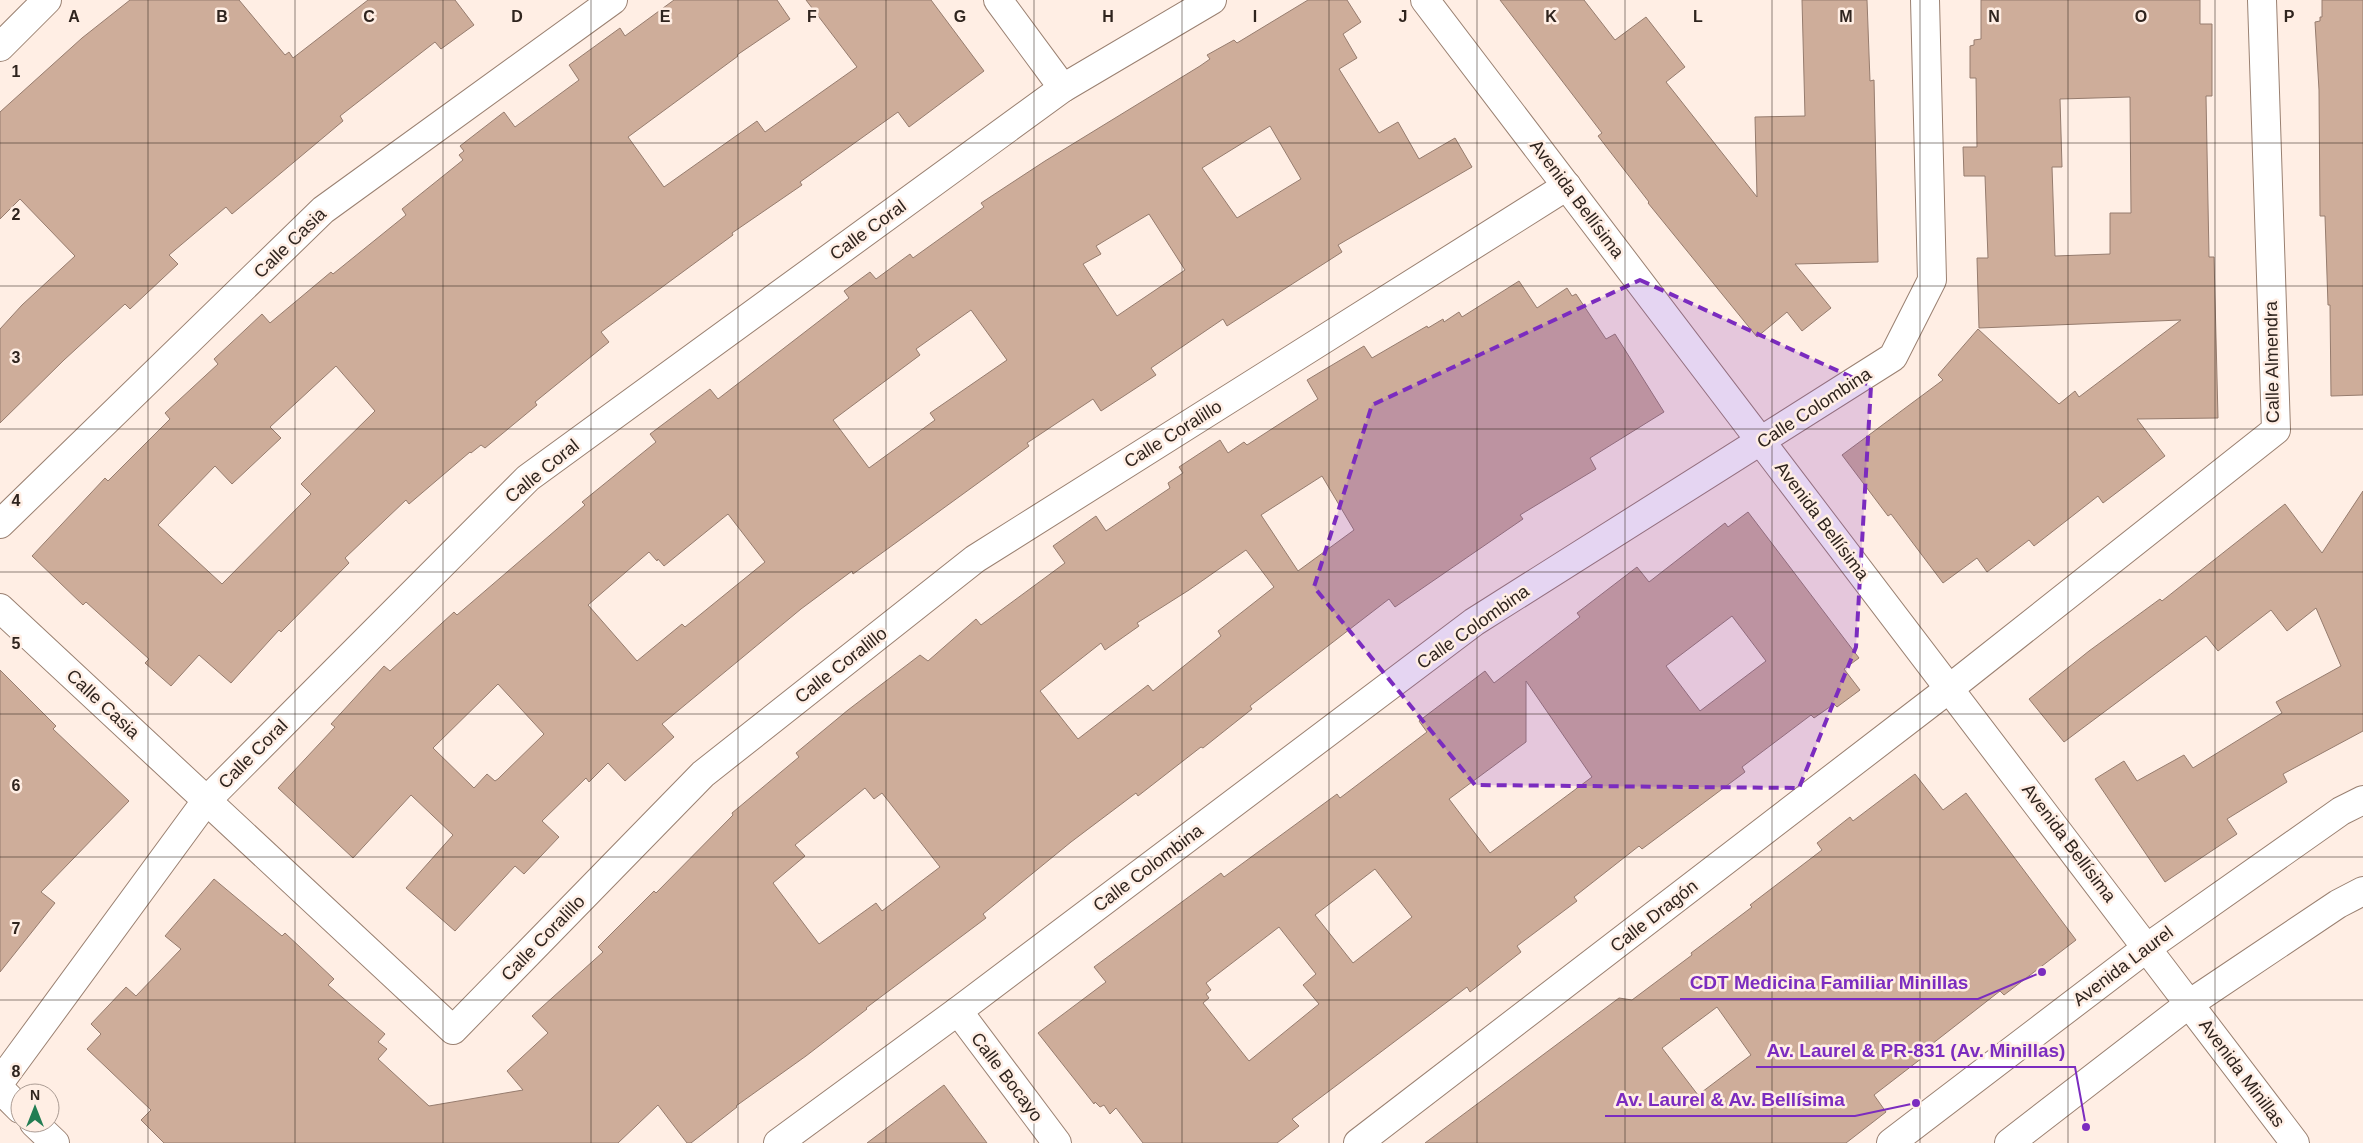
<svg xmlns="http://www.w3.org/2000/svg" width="2363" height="1143" font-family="Helvetica,sans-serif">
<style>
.building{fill:#cead9a;stroke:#967c6e;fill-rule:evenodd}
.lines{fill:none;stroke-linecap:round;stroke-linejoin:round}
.minor-casing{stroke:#9a8071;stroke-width:30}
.tertiary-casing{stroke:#9a8071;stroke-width:30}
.secondary-casing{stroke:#9a8071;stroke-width:30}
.minor{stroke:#fff;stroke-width:28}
.tertiary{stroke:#fff;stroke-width:28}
.secondary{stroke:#fff;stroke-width:28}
.marked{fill:#7b2cbf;fill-opacity:0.2;stroke:#7b2cbf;stroke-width:4;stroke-dasharray:10 6;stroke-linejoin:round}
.grid{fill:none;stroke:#2f241e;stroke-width:1;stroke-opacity:0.55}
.labels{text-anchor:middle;stroke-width:5;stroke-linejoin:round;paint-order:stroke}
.street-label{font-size:18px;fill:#2f241e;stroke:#ffeee4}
.grid-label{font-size:16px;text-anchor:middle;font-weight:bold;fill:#2f241e;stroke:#ffeee4;stroke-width:5;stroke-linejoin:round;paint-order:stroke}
.leader{fill:none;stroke:#7b2cbf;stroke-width:2}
.callout-dot{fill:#7b2cbf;stroke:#ffeee4;stroke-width:2}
.callout-label{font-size:19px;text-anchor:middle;font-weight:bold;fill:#7b2cbf;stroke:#ffeee4;stroke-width:5;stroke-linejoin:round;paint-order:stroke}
</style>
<rect width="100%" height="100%" fill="#ffeee4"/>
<g class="building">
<path d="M130,0H239L285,55L289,52L293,58L368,0H455L474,25L441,49L435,42L340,116L343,121L232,214L226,207L169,255L178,264L130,309L125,304L64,360L0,423V329L22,305L75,256L20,199L0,219V112L82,38Z"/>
<path d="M674,0H777L790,19L737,55L738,56L628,137L664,187L757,121L765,132L857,67L806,0H931L984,71L909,127L898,112L800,182L802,185L732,233L733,235L601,332L609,342L535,402L537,405L485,448L481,445L471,453L470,452L409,504L406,500L345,558L349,563L281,632L279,630L231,683L199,655L171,686L145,663L149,659L86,602L83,605L32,556L105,478L108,481L170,419L165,413L218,364L214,359L262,314L270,323L331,272L333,274L406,215L402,209L463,160L459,155L464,151L460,146L504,112L515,127L579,80L569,65L620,28L625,36ZM336,366L375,411L301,484L311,494L222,584L158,525L215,466L232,484L281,438L270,427Z"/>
<path d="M1308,0H1347L1361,22L1343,34L1357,58L1339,69L1379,133L1398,122L1419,159L1455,138L1472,167L1338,245L1342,252L1227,326L1223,319L1151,368L1156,375L1101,411L1093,399L1027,443L1029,446L853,574L852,571L801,609L662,724L674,737L625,781L608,763L589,782L586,778L542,821L559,837L524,874L515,866L455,931L406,888L453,835L411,795L353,858L278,788L335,727L331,724L384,666L390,671L454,612L457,615L585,505L582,502L656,442L650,434L710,389L718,399L849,298L844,291L870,272L876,279L910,254L913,258L984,207L981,203L1045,161L1200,66L1210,59L1207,55L1234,40L1237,43ZM1270,126L1301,179L1237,218L1202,168ZM1149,214L1185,270L1117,316L1083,264L1101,254L1096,246ZM971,310L1007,360L930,413L935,420L869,468L833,420L920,355L916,349ZM728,514L765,562L685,627L682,624L637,661L588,605L649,552L657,561L658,559L664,566ZM498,684L544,734L498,779L495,781L487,774L474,788L433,748Z"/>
<path d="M1500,0H1584L1615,40L1646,17L1685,67L1666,82L1757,197L1755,117L1805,116L1802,0H1867L1870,81L1874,80L1878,262L1795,264L1831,308L1802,331L1787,312L1757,337L1648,203L1649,202L1598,136L1602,133Z"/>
<path d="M1981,0H2200V24H2212V96H2206L2209,257H2214L2218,418L2137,419L2165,456L2103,503L2098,496L2034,546L2029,540L1987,572L1977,558L1943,583L1891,514L1888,516L1842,455L1943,380L1938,375L1978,329L2059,404L2075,391L2079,397L2181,320L1979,328L1977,258H1988L1985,176H1964L1963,147H1977L1976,78H1970V46L1974,45V40L1981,39ZM2130,97L2131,213H2110V254L2055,256L2052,167H2062L2060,99Z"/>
<path d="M2322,0H2363V395L2331,396L2330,305H2328L2325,216H2320L2319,90L2315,22L2320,21V17H2322Z"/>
<path d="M1519,281L1537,308L1567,288L1572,296L1576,294L1606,339L1615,334L1664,412L1590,458L1596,469L1520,515L1523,519L1395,607L1389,599L1250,706L1252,709L1203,748L1201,747L1138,796L1136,793L1071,842L983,914L986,918L866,1008L867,1009L806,1056L736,1106L737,1107L691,1143H687L658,1105L618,1143H164L141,1120L151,1110L87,1049L101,1034L91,1024L126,987L136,996L181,949L165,936L214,879L282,936L285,933L334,979L328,985L385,1034L378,1042L387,1049L378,1059L429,1106L523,1090L507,1071L548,1033L532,1016L603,952L598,947L654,891L656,893L733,815L732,813L799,757L796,753L848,710L920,655L928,661L976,619L981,625L1065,563L1053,546L1096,516L1106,531L1170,488L1168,483L1183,473L1179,467L1220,440L1228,453L1244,442L1247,445L1318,399L1307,380L1364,346L1372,358L1427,326L1428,328L1443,319L1444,322L1459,312L1462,317ZM1322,476L1354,530L1298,571L1261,515ZM1246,550L1274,587L1218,631L1221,636L1153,691L1148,685L1078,739L1040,691L1101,643L1105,650L1139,626L1137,623L1189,590ZM865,788L874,799L882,793L940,867L882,911L876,903L819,944L773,883L805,856L795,845Z"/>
<path d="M2363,491V731L2283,774L2287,782L2227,819L2237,834L2165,882L2095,779L2124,761L2137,781L2184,755L2193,768L2282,713L2276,702L2341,666L2316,608L2287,631L2271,610L2218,651L2206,636L2064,742L2029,699L2089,651L2160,599L2162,601L2285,504L2322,553Z"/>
<path d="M1748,512L1859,658L1844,669L1860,690L1837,707L1834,704L1814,718L1811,715L1742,767L1745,772L1642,849L1639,846L1574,897L1577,901L1517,946L1521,952L1470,992L1467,987L1292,1119L1299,1126L1277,1143H1143L1116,1108L1110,1114L1104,1105L1100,1107L1095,1102L1094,1104L1038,1033L1106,982L1094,967L1221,873L1224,877L1337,794L1340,798L1427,732L1419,721L1485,671L1494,683L1580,617L1577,613L1637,567L1649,582L1725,523L1728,527ZM1732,616L1766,661L1700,711L1666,666ZM1526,681L1592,777L1490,853L1449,799L1526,742ZM1375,869L1412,917L1353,963L1315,915ZM1279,927L1316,974L1303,985L1319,1004L1249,1061L1203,1003L1209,998L1206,994L1211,990L1206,983Z"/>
<path d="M0,670L56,726L53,729L129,801L41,892L55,903L0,972Z"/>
<path d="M1915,774L1943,810L1966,793L2076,940L2004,995L2000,991L1932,1044L1935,1048L1874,1095L1886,1112L1846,1143H1425L1619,998L1632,1000L1692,955L1691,953L1752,907L1750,905L1822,850L1817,843L1850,817L1853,821ZM1717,1007L1751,1055L1698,1095L1662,1048Z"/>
<path d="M944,1085L987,1143H867Z"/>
</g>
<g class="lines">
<defs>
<g id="minor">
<path d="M998,0L1063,88"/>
<path d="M1425,0L2189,1004"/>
<path d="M0,47L47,0"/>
<path d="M0,524L323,210L613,0"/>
<path d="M0,608L453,1030L703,774L975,559L1567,186"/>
<path d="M958,1011L1057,1143"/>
<path d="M0,1082L206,801L528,478L1063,88L1212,0"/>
<path d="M778,1143L958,1011L1474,622L1893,357L1932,280L1925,0"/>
<path d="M1358,1143L1950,688L2276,430L2262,0"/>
</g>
<g id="tertiary">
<path d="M0,1089L20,1109"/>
<path d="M34,1123L55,1143"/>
<path d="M1891,1143L2148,947"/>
<path d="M2009,1143L2189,1004"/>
</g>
<g id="secondary">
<path d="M2148,947L2341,811L2363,800"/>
<path d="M2295,1143L2189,1004L2338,904L2363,891"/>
</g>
</defs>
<use href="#minor" class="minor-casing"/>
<use href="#tertiary" class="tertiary-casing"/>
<use href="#secondary" class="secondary-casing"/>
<use href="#minor" class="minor"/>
<use href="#tertiary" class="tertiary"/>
<use href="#secondary" class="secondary"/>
</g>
<path class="marked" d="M1640,280L1871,386L1856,647L1799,788L1475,785L1314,587L1372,405Z"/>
<path class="grid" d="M148,0V1143M295,0V1143M443,0V1143M591,0V1143M738,0V1143M886,0V1143M1034,0V1143M1182,0V1143M1329,0V1143M1477,0V1143M1625,0V1143M1772,0V1143M1920,0V1143M2068,0V1143M2215,0V1143M0,143H2363M0,286H2363M0,429H2363M0,572H2363M0,714H2363M0,857H2363M0,1000H2363"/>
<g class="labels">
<g class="street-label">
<text transform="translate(1577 199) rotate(53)" y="6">Avenida Bellísima</text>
<text transform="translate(868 230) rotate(-36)" y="6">Calle Coral</text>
<text transform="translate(290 243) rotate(-44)" y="6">Calle Casia</text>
<text transform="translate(2272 362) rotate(-91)" y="6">Calle Almendra</text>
<text transform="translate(1814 408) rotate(-33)" y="6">Calle Colombina</text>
<text transform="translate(1173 434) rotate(-32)" y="6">Calle Coralillo</text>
<text transform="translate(542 471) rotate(-39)" y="6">Calle Coral</text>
<text transform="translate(1822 521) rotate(53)" y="6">Avenida Bellísima</text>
<text transform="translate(1473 627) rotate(-35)" y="6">Calle Colombina</text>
<text transform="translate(841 665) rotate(-38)" y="6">Calle Coralillo</text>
<text transform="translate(103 704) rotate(43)" y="6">Calle Casia</text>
<text transform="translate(253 754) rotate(-45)" y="6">Calle Coral</text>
<text transform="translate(2069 843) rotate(53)" y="6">Avenida Bellísima</text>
<text transform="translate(1148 868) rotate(-37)" y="6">Calle Colombina</text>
<text transform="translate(1654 916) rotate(-38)" y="6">Calle Dragón</text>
<text transform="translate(543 938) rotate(-46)" y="6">Calle Coralillo</text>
<text transform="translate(2123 966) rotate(-37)" y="6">Avenida Laurel</text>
<text transform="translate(2242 1073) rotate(53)" y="6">Avenida Minillas</text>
<text transform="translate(1007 1077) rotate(53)" y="6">Calle Bocayo</text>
</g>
</g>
<g class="grid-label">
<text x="74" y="22">A</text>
<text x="222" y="22">B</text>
<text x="369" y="22">C</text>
<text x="517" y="22">D</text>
<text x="665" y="22">E</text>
<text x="812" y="22">F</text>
<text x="960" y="22">G</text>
<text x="1108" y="22">H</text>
<text x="1255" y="22">I</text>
<text x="1403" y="22">J</text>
<text x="1551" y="22">K</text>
<text x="1698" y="22">L</text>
<text x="1846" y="22">M</text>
<text x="1994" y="22">N</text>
<text x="2141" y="22">O</text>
<text x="2289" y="22">P</text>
<text x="16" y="77">1</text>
<text x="16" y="220">2</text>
<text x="16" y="363">3</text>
<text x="16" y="506">4</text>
<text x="16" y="649">5</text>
<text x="16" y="791">6</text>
<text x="16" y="934">7</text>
<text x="16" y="1077">8</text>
</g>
<path class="leader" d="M2042 972L1978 999H1680M2086 1127L2075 1067H1756M1916 1103L1855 1116H1605"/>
<g class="callout-dot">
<circle cx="2042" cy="972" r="5"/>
<circle cx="2086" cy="1127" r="5"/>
<circle cx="1916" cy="1103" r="5"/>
</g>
<g class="callout-label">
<text x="1829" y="989">CDT Medicina Familiar Minillas</text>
<text x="1916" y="1057">Av. Laurel &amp; PR-831 (Av. Minillas)</text>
<text x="1730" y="1106">Av. Laurel &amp; Av. Bellísima</text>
</g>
<g transform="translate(35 1108)"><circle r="24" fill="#ffeee4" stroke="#ac9d95"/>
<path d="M0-4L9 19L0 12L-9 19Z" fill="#237d53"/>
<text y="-8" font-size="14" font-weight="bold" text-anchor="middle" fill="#2f241e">N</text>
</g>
</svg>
